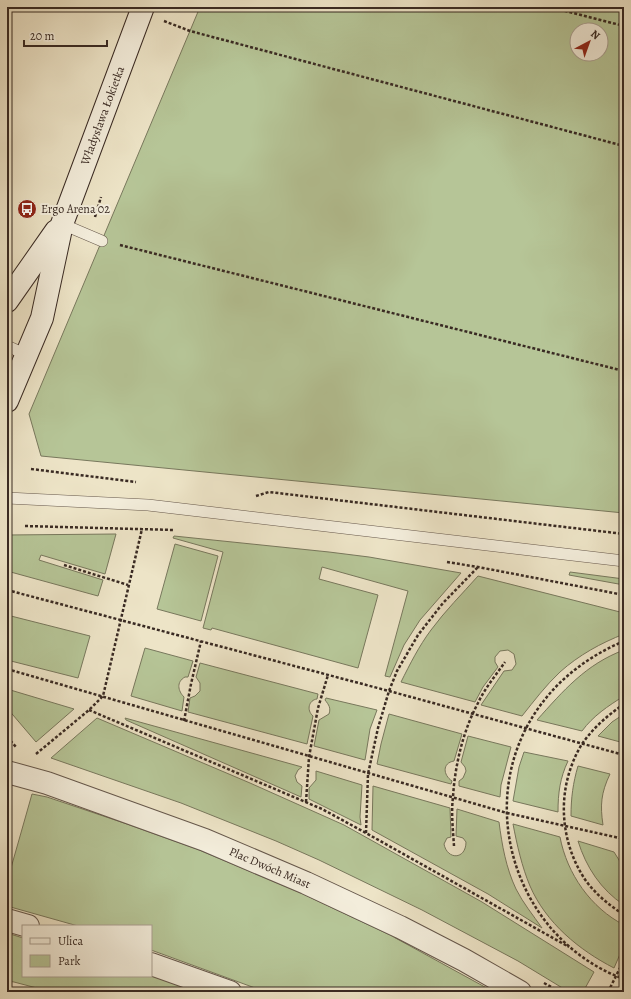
<svg xmlns="http://www.w3.org/2000/svg" width="631" height="999" font-family="Alegreya,serif">
<style>
.green{fill:#b6c597;stroke:#78785d;fill-rule:evenodd}
.lines{fill:none;stroke-linecap:round;stroke-linejoin:round}
.lane-casing{stroke:#66584c;stroke-width:12}
.street-casing{stroke:#66584c;stroke-width:24}
.secondary-casing{stroke:#392a23;stroke-width:24}
.path{stroke:#392a23;stroke-width:2.5;stroke-dasharray:3 2;stroke-linecap:butt}
.lane{stroke:#f3eddb;stroke-width:11}
.street{stroke:#f3eddb;stroke-width:22}
.secondary{stroke:#f3eddb;stroke-width:22}
.labels{text-anchor:middle;stroke-width:4;stroke-linejoin:round;paint-order:stroke}
.street-label{font-size:12px;fill:#392a23;stroke:#f3eddb}
.poi-label{font-size:12px;fill:#392a23;stroke:#f3eddb;text-anchor:start}
</style>
<rect width="100%" height="100%" fill="#ede4c7"/>
<filter id="stains"><feTurbulence type="fractalNoise" baseFrequency=".005" numOctaves="4"/><feColorMatrix values="0 0 0 0 .2 0 0 0 0 .09 0 0 0 0 .02 0 0 0 .5 -.17"/></filter>
<radialGradient id="worn" r=".72"><stop offset=".6" stop-color="#630" stop-opacity="0"/><stop offset="1" stop-color="#630" stop-opacity=".3"/></radialGradient>
<g class="green">
<path d="M200,7H624V513L41,456L29,414ZM577,30H601V54H577Z"/>
<path d="M116,534L105,574L41,555L39,560L103,580L98,596L7,571V535Z"/>
<path d="M174,536L329,552L369,557L461,573L420,620L404,645L390,677L385,676L408,591L322,567L319,579L378,595L358,668L212,628L211,630L203,628L223,552L173,538Z"/>
<path d="M175,544L218,556L201,621L157,609Z"/>
<path d="M570,572L624,579V585L569,575Z"/>
<path d="M478,576L624,613V634C601,643 579,655 560,672C546,685 534,701 522,716L481,705L504,671L512,670L516,664L514,654L508,650L500,651L495,657V662L498,667L483,687L475,702L401,682C410,664 419,646 431,630C445,611 462,594 478,576Z"/>
<path d="M7,615L90,636L78,678L7,660Z"/>
<path d="M145,648L193,661L188,677H185C176,682 178,691 184,697L182,711L131,696Z"/>
<path d="M624,650V696C608,706 593,716 582,731L537,720C563,691 586,664 624,650Z"/>
<path d="M200,663L318,694L317,699C309,700 306,710 313,716L307,744L188,712L190,698L195,696L200,691V683L196,677Z"/>
<path d="M7,689L74,709L36,742L7,708Z"/>
<path d="M326,698L377,710L370,729L365,760L314,746L319,720L329,714C331,708 329,705 325,700Z"/>
<path d="M389,714L462,734L454,761C442,763 443,775 452,781L451,784L377,764L381,744Z"/>
<path d="M624,714V743L598,736L612,722Z"/>
<path d="M97,718L250,783L344,825L482,902L594,972L583,992H569L518,961L422,910L319,860L276,841L181,803L51,758Z"/>
<path d="M125,718L302,767L298,770L295,776L297,782L302,786L301,797L126,720Z"/>
<path d="M468,736L511,747L501,785L500,797L459,786V781L463,778L466,771L465,767L461,762Z"/>
<path d="M524,752L568,761C560,778 558,793 558,812L513,801L519,767Z"/>
<path d="M578,766L610,774C601,793 600,805 603,825L571,816C571,798 573,783 578,766Z"/>
<path d="M316,771L362,785L360,817L361,825L309,799V788L316,780Z"/>
<path d="M373,786L450,808L451,837L447,838L444,844C447,860 466,860 466,842L463,838L456,836L457,809L499,822C502,845 506,868 516,889C523,903 533,915 542,928L488,894L372,830Z"/>
<path d="M32,794L47,797L127,824L197,849L301,893L390,935L494,992H266L151,950V926H78L7,906V882Z"/>
<path d="M513,824L560,837C567,874 591,908 624,925V945L614,968C579,950 546,923 530,886C522,867 517,845 513,824Z"/>
<path d="M578,841L614,852L624,868V905C601,890 586,867 578,841Z"/>
<path d="M7,933L23,938V976L151,975L196,992H52L14,982L7,981Z"/>
</g>
<g class="lines">
<defs>
<g id="lane">
<path d="M62,224L102,241"/>
<path d="M7,346L27,355"/>
<path d="M7,498L148,505L624,561"/>
</g>
<g id="street">
<path id="s1" d="M7,772L47,783L205,840L306,883L400,927L464,960L520,992"/>
<path d="M7,920L28,926"/>
<path d="M151,964L230,992"/>
</g>
<g id="secondary">
<path d="M7,301L56,231"/>
<path id="s2" d="M7,401L42,318L62,224L143,7"/>
</g>
</defs>
<use href="#lane" class="lane-casing"/>
<use href="#street" class="street-casing"/>
<use href="#secondary" class="secondary-casing"/>
<g class="path">
<path d="M550,7L624,26"/>
<path d="M164,21L190,31L624,146"/>
<path d="M95,217L101,197"/>
<path d="M120,245L624,371"/>
<path d="M31,469L136,482"/>
<path d="M256,496L269,492L624,534"/>
<path d="M25,526L174,530"/>
<path d="M447,562L478,567L624,595"/>
<path d="M64,565L128,585"/>
<path d="M7,590L389,691L624,755"/>
<path d="M624,641C589,656 559,678 537,710C472,805 517,940 624,979"/>
<path d="M7,669L507,813L624,839"/>
<path d="M624,704C608,715 593,728 582,744C557,785 558,837 584,878C594,893 609,905 624,915"/>
<path d="M89,710L322,809L366,833L569,947"/>
<path d="M184,721L191,684L201,641"/>
<path d="M7,737L16,747"/>
<path d="M36,754L89,710L103,696L142,529"/>
<path d="M306,802L309,757L318,708L328,675"/>
<path d="M366,833L368,774L378,728L389,691L397,671L418,635L443,603L478,567"/>
<path d="M454,846C453,830 451,813 453,797C455,765 463,731 478,703C485,688 496,675 505,662"/>
<path d="M544,983L560,992"/>
<path d="M608,992L624,960"/>
</g>
<use href="#lane" class="lane"/>
<use href="#street" class="street"/>
<use href="#secondary" class="secondary"/>
</g>
<defs>
<symbol id="bus-disc" viewBox="-11 -11 22 22"><circle r="9.5" fill="#8f2418" stroke="#f3eddb"/><path d="M-5-6H5V4H4V6H2V4H-2V6H-4V4H-5ZM-3.5-4V0h7V-4ZM-3.5 1.2v1.5H-2V1.2ZM2 1.2v1.5H3.5V1.2Z" fill="#fff"/></symbol>
</defs>
<g fill-rule="evenodd">
<use href="#bus-disc" x="16" y="198" width="22" height="22"/>
</g>
<g class="labels">
<g class="street-label">
<text dy="4" stroke="none"><textPath href="#s2" startOffset="302">Władysława Łokietka</textPath></text>
<text dy="4" stroke="none"><textPath href="#s1" startOffset="280">Plac Dwóch Miast</textPath></text>
</g>
<g class="poi-label">
<text x="41" y="213">Ergo Arena 02</text>
</g>
</g>
<rect width="631" height="999" fill="none" stroke="#ede4c7" stroke-width="24"/>
<rect x="8" y="8" width="615" height="983" fill="none" stroke="#392a23" stroke-width="2"/>
<rect x="12" y="12" width="607" height="975" fill="none" stroke="#392a23"/>
<rect x="22" y="925" width="130" height="52" fill="#f3eddb" stroke="#a99f91"/>
<rect x="30" y="938" width="20" height="6" fill="#f3eddb" stroke="#a99f91"/>
<text x="58" y="945" font-size="12" fill="#392a23">Ulica</text>
<rect x="30" y="955" width="20" height="12" fill="#b6c597" stroke="#a99f91"/>
<text x="58" y="965" font-size="12" fill="#392a23">Park</text>
<g transform="translate(589 42) rotate(41)"><circle r="19" fill="#f3eddb" stroke="#a99f91"/>
<path d="M0-3L7 15L0 10L-7 15Z" fill="#8f2418"/>
<text y="-6" font-size="11" font-weight="bold" text-anchor="middle" fill="#392a23">N</text>
</g>
<path d="M24 40v6h83v-6" fill="none" stroke="#392a23" stroke-width="2"/>
<text x="30" y="40" font-size="12" fill="#392a23" stroke="#f3eddb" stroke-width="3" paint-order="stroke">20 m</text>
<rect width="100%" height="100%" filter="url(#stains)"/>
<rect width="100%" height="100%" fill="url(#worn)"/>
</svg>
